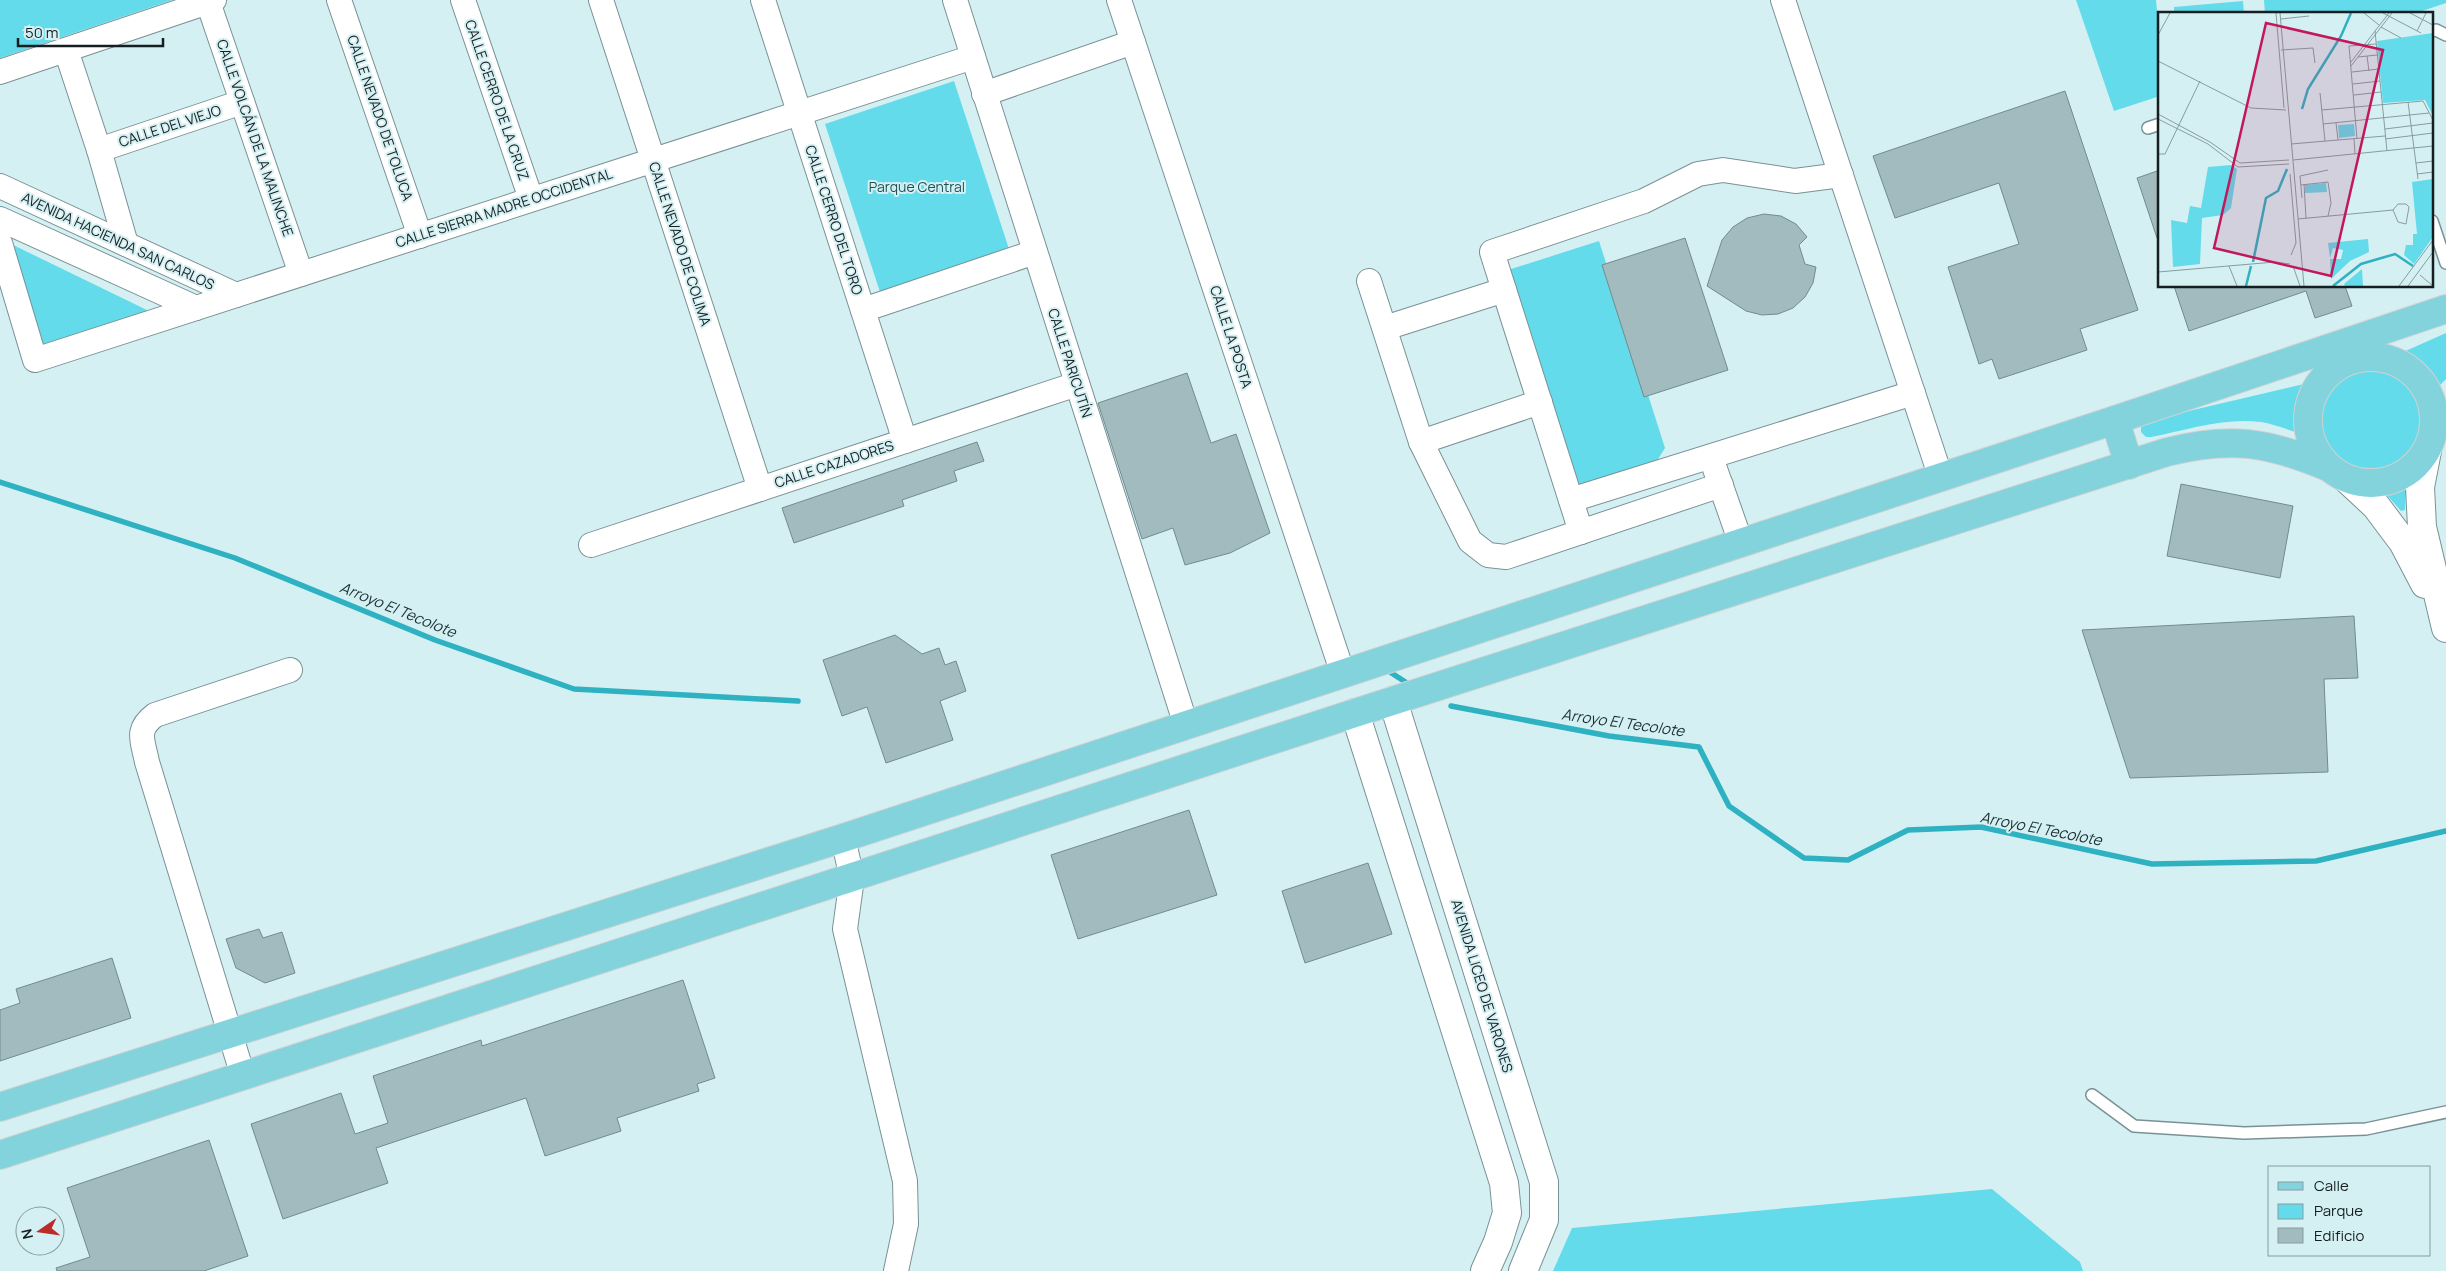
<svg xmlns="http://www.w3.org/2000/svg" width="2446" height="1271" font-family="Manrope,sans-serif">
<style>
.green{fill:#63dbea}
.lines{fill:none;stroke-linecap:round;stroke-linejoin:round}
.stream{stroke:#2eb2c1;stroke-width:5.5}
.building{fill:#a2bbbe;stroke:#738b8e}
.lane-casing{stroke:#799195;stroke-width:14}
.street-casing{stroke:#799195;stroke-width:26}
.secondary-casing{stroke:#799195;stroke-width:30}
.primary-casing{stroke:#d0d2d2;stroke-width:30}
.lane{stroke:#fff;stroke-width:11}
.street{stroke:#fff;stroke-width:24}
.secondary{stroke:#fff;stroke-width:28}
.primary{stroke:#83d3dd;stroke-width:28}
.labels{text-anchor:middle;stroke-width:4;stroke-linejoin:round;paint-order:stroke}
.street-label{font-size:14px;fill:#151e20;stroke:#d5f0f3}
.park-label{font-size:14px;fill:#1d5258;stroke:#d5f0f3}
.water-label{font-size:15px;font-style:italic;fill:#1b3033;stroke:#d5f0f3}
.inset-river{fill:none;stroke:#2eb2c1;stroke-width:2.5}
.inset-road{fill:none;stroke:#889c9f;stroke-width:1}
.view{fill:#c2185b;fill-opacity:0.15;stroke:#c2185b;stroke-width:2.5}
.inset-edge{fill:none;stroke:#151e20;stroke-width:2.5}
</style>
<rect width="100%" height="100%" fill="#d5f0f3"/>
<g class="green">
<path d="M0,0H172L0,58Z"/>
<path d="M2076,0H2156L2160,44V96L2114,111Z"/>
<path d="M2264,0H2446V3L2413,14H2265Z"/>
<path d="M2243,1L2244,14H2174V7Z"/>
<path d="M954,81L1009,249L880,292L825,124Z"/>
<path d="M1599,241L1665,448L1655,464L1579,489L1508,270Z"/>
<path d="M9,243L151,312L41,348Z"/>
<path d="M2446,333V379L2437,388L2422,367L2401,353Z"/>
<circle cx="2372" cy="421" r="51"/>
<path d="M2308,383C2300,400 2297,414 2298,433C2286,429 2273,424 2261,422C2224,417 2187,430 2151,437H2146L2141,432V427L2146,421Z"/>
<path d="M2406,487L2405,510L2401,511L2386,494L2397,492Z"/>
<path d="M1992,1189L2080,1262L2083,1271H1553L1572,1228Z"/>
</g>
<g class="lines">
<g class="stream">
<path d="M0,482L235,558L435,640L574,689L798,701"/>
<path d="M1390,672L1410,685"/>
<path d="M1451,706L1609,736L1699,747L1729,806L1804,858L1848,860L1908,830L1981,827L2152,864L2316,861L2446,831"/>
</g>
</g>
<g class="building">
<path d="M2065,91L2138,310L2080,329L2087,350L1999,379L1992,359L1979,364L1948,267L2019,244L1999,183L1895,218L1873,156Z"/>
<path d="M2160,170V238H2157L2137,178Z"/>
<path d="M1764,214L1781,216L1796,224L1807,237L1799,245L1805,264L1816,267L1813,283L1805,297L1793,308L1778,314L1762,315L1746,311L1707,286L1722,240L1733,227L1747,218Z"/>
<path d="M1685,238L1728,370L1644,397L1602,265Z"/>
<path d="M2174,286H2345L2352,306L2315,318L2306,291L2189,331Z"/>
<path d="M1187,373L1211,443L1236,434L1270,533L1230,553L1185,565L1173,528L1142,539L1098,403Z"/>
<path d="M977,442L984,461L954,471L957,481L902,500L904,506L794,543L782,508Z"/>
<path d="M2181,484L2293,506L2280,578L2167,556Z"/>
<path d="M2354,616L2358,678L2324,679L2328,772L2130,778L2082,630Z"/>
<path d="M895,635L922,654L939,648L945,665L956,661L966,691L940,701L953,740L886,763L867,707L842,716L823,660Z"/>
<path d="M1189,810L1217,895L1078,939L1051,855Z"/>
<path d="M1368,863L1392,934L1305,963L1282,891Z"/>
<path d="M259,929L263,938L282,932L295,973L265,983L236,968L226,939Z"/>
<path d="M112,958L131,1018L0,1061V1010L20,1003L16,989Z"/>
<path d="M683,980L715,1078L697,1084L699,1091L617,1118L621,1131L545,1156L526,1098L376,1148L388,1183L283,1219L251,1124L341,1093L355,1134L388,1123L373,1076L481,1040L482,1046Z"/>
<path d="M209,1140L248,1256L204,1271H57L56,1268L90,1257L67,1188Z"/>
</g>
<g class="lines">
<defs>
<g id="lane">
<path d="M2432,31L2436,30L2446,35"/>
<path d="M2148,128L2160,124"/>
<path d="M2432,221L2446,263"/>
<path d="M2092,1095L2134,1126L2244,1133L2366,1129L2446,1112"/>
</g>
<g id="street">
<path d="M339,0L420,236"/>
<path d="M463,0L531,199"/>
<path d="M601,0L760,489"/>
<path d="M763,0L905,441"/>
<path d="M955,0L1186,725"/>
<path d="M1119,0L1343,674"/>
<path d="M1783,0L1941,478"/>
<path d="M208,2L301,274"/>
<path d="M66,50L99,150L126,244"/>
<path d="M0,72L214,0"/>
<path d="M984,94L1133,42"/>
<path d="M99,150L242,102"/>
<path d="M0,186L236,295"/>
<path d="M0,219L196,308"/>
<path d="M0,243L35,360L973,57"/>
<path d="M1369,281L1421,442L1470,541L1488,555L1506,557L1721,485"/>
<path d="M863,310L1035,252"/>
<path d="M1385,328L1504,290"/>
<path d="M1421,442L1540,402"/>
<path d="M1715,469L1741,543"/>
<path d="M1571,500L1913,393"/>
<path d="M1581,532L1492,252L1644,201L1698,174L1723,170L1795,181L1841,175"/>
<path d="M591,545L1077,384"/>
<path d="M843,838L852,878L845,929L905,1181L906,1224L896,1271"/>
<path d="M243,1076L147,762C143,741 135,730 155,715L290,670"/>
</g>
<g id="secondary">
<path d="M2427,451L2420,487L2422,527L2446,628"/>
<path d="M2347,479L2376,506L2403,542L2425,584"/>
<path d="M1393,701L1544,1182V1220L1523,1271"/>
<path d="M1355,713L1504,1183L1507,1213L1498,1242L1485,1271"/>
</g>
<g id="primary">
<circle cx="2371" cy="420" r="63"/>
<path d="M2115,420L2129,465"/>
<path d="M0,1107L843,838L2115,420L2446,309"/>
<path d="M0,1155L1355,713L2167,452C2231,436 2268,442 2328,467"/>
</g>
</defs>
<use href="#lane" class="lane-casing"/>
<use href="#street" class="street-casing"/>
<use href="#secondary" class="secondary-casing"/>
<use href="#primary" class="primary-casing"/>
<use href="#lane" class="lane"/>
<use href="#street" class="street"/>
<use href="#secondary" class="secondary"/>
<use href="#primary" class="primary"/>
</g>
<g class="labels">
<g class="street-label">
<text transform="translate(497 100) rotate(71)" y="5">CALLE CERRO DE LA CRUZ</text>
<text transform="translate(380 118) rotate(71)" y="5">CALLE NEVADO DE TOLUCA</text>
<text transform="translate(170 126) rotate(-18)" y="5">CALLE DEL VIEJO</text>
<text transform="translate(255 138) rotate(71)" y="5">CALLE VOLCÁN DE LA MALINCHE</text>
<text transform="translate(504 208) rotate(-18)" y="5">CALLE SIERRA MADRE OCCIDENTAL</text>
<text transform="translate(834 220) rotate(72)" y="5">CALLE CERRO DEL TORO</text>
<text transform="translate(118 241) rotate(25)" y="5">AVENIDA HACIENDA SAN CARLOS</text>
<text transform="translate(680 244) rotate(72)" y="5">CALLE NEVADO DE COLIMA</text>
<text transform="translate(1231 337) rotate(72)" y="5">CALLE LA POSTA</text>
<text transform="translate(1070 363) rotate(72)" y="5">CALLE PARICUTÍN</text>
<text transform="translate(834 464) rotate(-18)" y="5">CALLE CAZADORES</text>
<text transform="translate(1482 986) rotate(73)" y="5">AVENIDA LICEO DE VARONES</text>
</g>
<g class="park-label">
<text x="917" y="192">Parque Central</text>
</g>
<g class="water-label">
<text transform="translate(398 610) rotate(22)" y="5">Arroyo El Tecolote</text>
<text transform="translate(1623 723) rotate(8)" y="5">Arroyo El Tecolote</text>
<text transform="translate(2041 829) rotate(11)" y="5">Arroyo El Tecolote</text>
</g>
</g>
<g transform="translate(2158 12)">
<rect width="275" height="275" fill="#d5f0f3"/>
<path d="M275,21V104L267,88L225,91L219,29ZM196,112L197,124L181,126L180,113ZM73,153L79,157L73,196L65,203L44,206L42,252L15,255L13,208L29,211L32,194L43,196L50,155ZM275,167V225L256,252L246,243L248,233H255V222H259L254,170ZM168,171L169,180L147,181V173ZM210,227L211,240L192,249L173,267L172,247H183L185,238L175,236L172,246L170,231ZM204,257L205,274H187L186,272Z" fill="#63dbea"/>
<path class="inset-river" d="M144,97L150,77L183,24L193,1M95,250L108,186L120,179L129,157M88,274L93,254M175,274L203,252L237,242L255,254"/>
<path class="inset-road" d="M118,1L126,96M122,1L146,274M206,1L221,13M225,1L263,21M252,1L275,13M123,7L151,4M223,15L243,26M217,19L229,139M259,19L268,1M0,23L12,1M123,38L155,36L157,51M209,44L211,59M200,45L219,43M0,49L93,96L128,98M193,50L231,1M193,54L234,1M194,60L221,57M195,72L222,69M162,81L167,129M196,83L223,80M250,90L260,167M164,98L265,89L275,108M0,102L52,130L82,151L131,148M0,107L50,132L80,155L131,152M178,111L180,128M165,112L271,101M227,117L275,111M196,127L197,142M199,127L191,34L218,32M227,127L275,121M133,132L227,124M0,142H7L42,69M135,148L275,134M258,151L275,149M132,162L138,231L133,243M259,162L275,160M146,172L148,206M143,173L170,170L173,191L170,204M144,186L142,164L170,158M140,207L235,198L240,192H248L251,195L248,212L240,210L235,198M71,254L79,274M135,254L142,274M0,260L117,250L132,252M262,263L275,274M241,274L275,228M250,274L275,240"/>
<path class="view" d="M108,11L225,38L173,264L56,236Z"/>
<rect width="275" height="275" class="inset-edge"/>
</g>
<rect x="2268" y="1166" width="162" height="90" fill="#d5f0f3" stroke="#889c9f"/>
<rect x="2278" y="1182" width="25" height="8" fill="#83d3dd" stroke="#889c9f"/>
<text x="2314" y="1191" font-size="15" fill="#151e20">Calle</text>
<rect x="2278" y="1204" width="25" height="15" fill="#63dbea" stroke="#889c9f"/>
<text x="2314" y="1216" font-size="15" fill="#151e20">Parque</text>
<rect x="2278" y="1228" width="25" height="15" fill="#a2bbbe" stroke="#889c9f"/>
<text x="2314" y="1241" font-size="15" fill="#151e20">Edificio</text>
<g transform="translate(40 1231) rotate(257)"><circle r="24" fill="#d5f0f3" stroke="#889c9f"/>
<path d="M0-4L9 19L0 12L-9 19Z" fill="#ba2b2a"/>
<text y="-8" font-size="14" font-weight="bold" text-anchor="middle" fill="#151e20">N</text>
</g>
<path d="M18 38v8h145v-8" fill="none" stroke="#151e20" stroke-width="2.5"/>
<text x="25" y="38" font-size="15" fill="#151e20" stroke="#d5f0f3" stroke-width="4" paint-order="stroke">50 m</text>
</svg>
